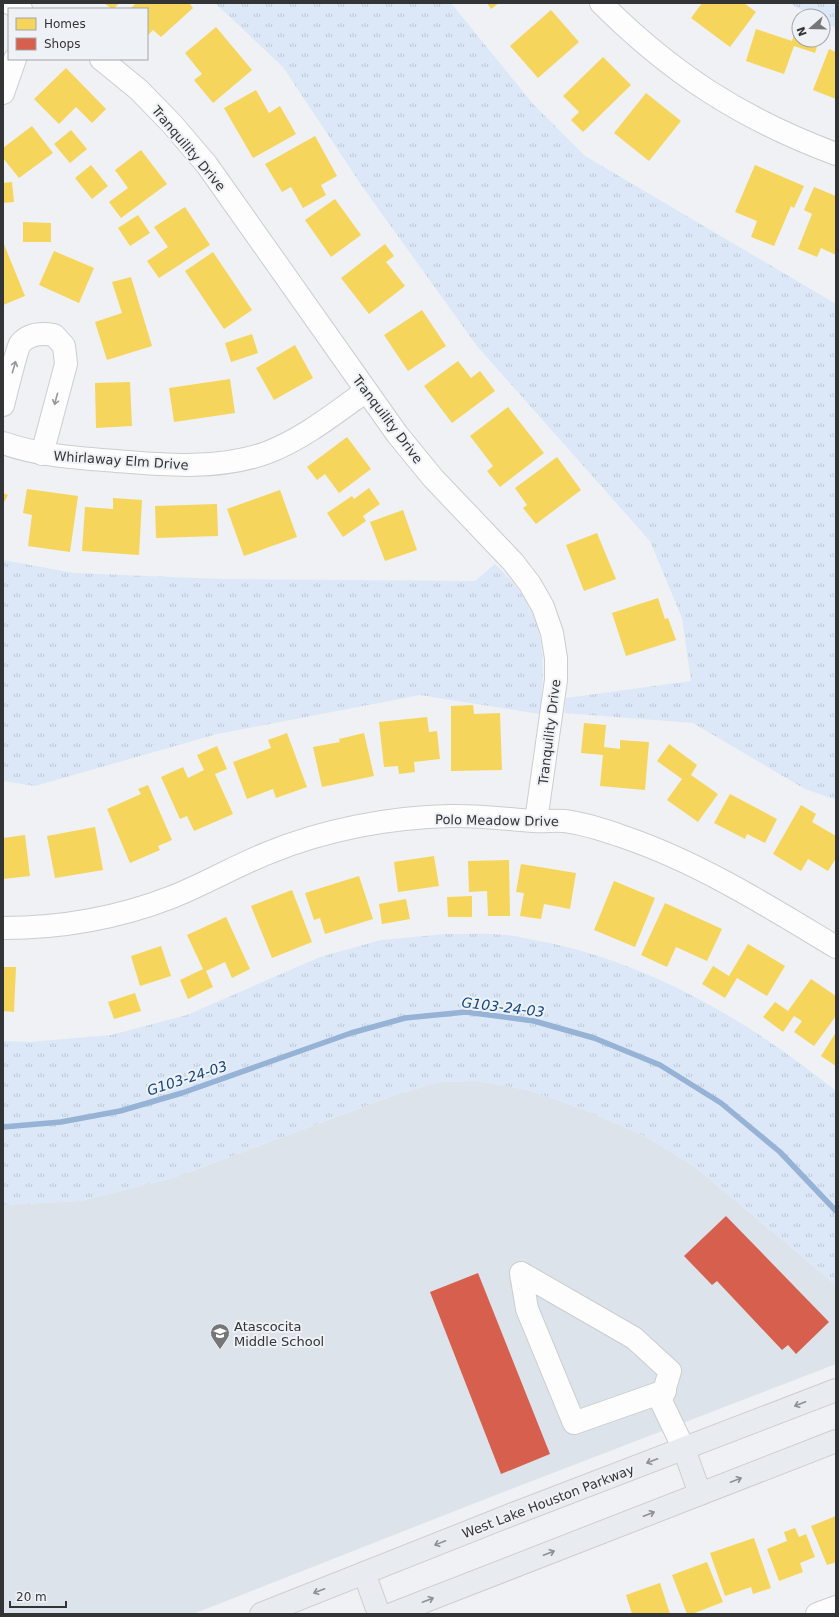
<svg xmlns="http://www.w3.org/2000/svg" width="839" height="1617" font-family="'DejaVu Sans',sans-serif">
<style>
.built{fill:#dde3ea}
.grass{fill:url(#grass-tufts)}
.homes{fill:#f6d55c}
.shops{fill:#d6604d}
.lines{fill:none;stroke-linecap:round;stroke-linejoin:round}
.stream{stroke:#96b2d5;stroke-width:5.5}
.minor-casing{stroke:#cbcdcf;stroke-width:24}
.major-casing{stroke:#cdcecf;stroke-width:24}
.minor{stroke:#fdfdfd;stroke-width:22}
.major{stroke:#e8ecf0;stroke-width:22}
.oneway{stroke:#98989a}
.oneway2{stroke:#8e9093}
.labels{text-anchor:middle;stroke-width:4;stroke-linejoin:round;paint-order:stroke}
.street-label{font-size:13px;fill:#333436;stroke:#eef1f5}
.poi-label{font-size:13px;fill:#333436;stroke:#eef1f5;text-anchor:start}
.water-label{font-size:14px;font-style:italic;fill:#104782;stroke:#eef1f5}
</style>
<defs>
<pattern id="grass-tufts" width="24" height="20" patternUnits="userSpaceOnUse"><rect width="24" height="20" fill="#dce8f7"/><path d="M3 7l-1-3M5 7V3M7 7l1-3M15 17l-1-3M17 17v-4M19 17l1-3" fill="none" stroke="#bdc8d4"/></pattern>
</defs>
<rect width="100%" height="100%" fill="#eff1f4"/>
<path class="built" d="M477,1081L528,1090L585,1110L645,1136L695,1167L836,1285V1364L493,1496L193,1614H3V1205L80,1201L176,1177L395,1095L439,1082Z"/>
<g class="grass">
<path d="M215,3H451L533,104L585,156L836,304V800L805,789L693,723L564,713L566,698L691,681L682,618L650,541L477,346L362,186L283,67Z"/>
<path d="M789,3H836V28L823,22V16H813Z"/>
<path d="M3,560L74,573L220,579L475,581L495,564C503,572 511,580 518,589C548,627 544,669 540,714L420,695L217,734L35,786L3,781Z"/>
<path d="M446,934C466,934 486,933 506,935C519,936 532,940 545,942C652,964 752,1023 836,1091V1285L695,1167L645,1136L585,1110L528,1090L477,1081L439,1082L395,1095L176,1177L80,1201L3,1205V1041L30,1042L111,1035L187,1015L320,957L381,940Z"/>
</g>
<g class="homes">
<path d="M104,3H119L114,9H112Z"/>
<path d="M136,3H189L193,8L161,37L153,30L148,35L147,34V9H130Z"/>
<path d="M487,3H499L491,9Z"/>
<path d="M702,3H744L756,12L730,47L691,18Z"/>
<path d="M551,10L579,42L538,78L510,46Z"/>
<path d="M797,24L799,25V40H819L815,53L794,46L784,74L746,61L756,29L792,41Z"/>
<path d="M216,27L252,70L213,103L194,80L202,74L185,53Z"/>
<path d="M829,49L836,52V99L813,90Z"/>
<path d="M603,57L631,85L583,132L571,120L579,112L563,96Z"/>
<path d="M66,68L106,109L92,123L76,107L59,124L34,99Z"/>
<path d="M256,90L269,113L280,106L296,134L253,158L224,108Z"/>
<path d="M646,93L681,121L649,161L614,133Z"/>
<path d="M32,126L53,153L19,178L3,158V148Z"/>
<path d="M71,130L87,149L70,163L54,144Z"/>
<path d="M315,136L337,176L321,185L326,195L303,208L291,187L282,192L265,164Z"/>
<path d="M141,150L167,184L121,218L109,202L128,188L115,170Z"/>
<path d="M91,165L108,186L92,199L75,178Z"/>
<path d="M755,165L804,186L794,208L791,206L774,246L751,237L757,221L735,212Z"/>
<path d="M12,182L14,202L3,203V183Z"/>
<path d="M814,187L836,196V255L821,248L817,257L798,249L812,214L804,210Z"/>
<path d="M335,199L361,235L331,257L305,220Z"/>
<path d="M185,207L210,245L159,278L147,261L168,247L154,227Z"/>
<path d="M138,215L150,233L130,246L118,228Z"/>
<path d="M23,222L51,223V242H23Z"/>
<path d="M3,242L25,296L3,305Z"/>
<path d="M385,244L394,256L386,262L405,286L369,314L341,278Z"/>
<path d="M54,251L94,268L79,303L39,285Z"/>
<path d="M213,252L252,310L224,329L185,271Z"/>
<path d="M131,277L152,346L107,360L95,322L122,313L112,282Z"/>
<path d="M422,310L446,346L408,371L384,335Z"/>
<path d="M252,334L258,353L231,362L225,343Z"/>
<path d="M295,345L313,378L274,400L256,368Z"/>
<path d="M458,361L471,378L480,371L495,391L452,423L424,386Z"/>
<path d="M230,379L235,413L174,422L169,388Z"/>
<path d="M130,382L132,426L96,428L95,383Z"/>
<path d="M508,407L544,453L500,487L487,471L493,466L470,436Z"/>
<path d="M347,437L371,469L339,493L325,474L317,480L307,467Z"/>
<path d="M557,457L581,490L536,524L523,508L527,505L515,488Z"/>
<path d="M369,488L380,504L363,516L366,521L343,537L327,513L352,496L354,499Z"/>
<path d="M27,489L78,496L70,552L28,546L32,515L23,513Z"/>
<path d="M280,490L297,537L244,556L227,509Z"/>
<path d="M3,493L8,495L3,504Z"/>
<path d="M113,498L142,500L139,555L82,551L85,507L113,509Z"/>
<path d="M217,504L218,536L156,538L155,506Z"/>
<path d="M403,510L417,550L385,561L370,522Z"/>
<path d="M597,533L616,579L584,591L566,545Z"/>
<path d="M658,598L665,619L668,618L676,640L626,656L612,613Z"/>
<path d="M473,705L474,714L500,713L502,770L451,771V706Z"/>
<path d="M427,717L429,732L437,731L440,759L414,762L415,772L399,774L398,766L384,767L379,722Z"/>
<path d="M584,723L606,725L604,747L620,749V740L649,742L645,790L600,786L603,755L581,753Z"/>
<path d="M287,733L307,787L276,798L273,789L247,799L233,762L271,748L268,740Z"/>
<path d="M364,733L374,776L322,787L313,747L340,742L339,739Z"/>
<path d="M669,744L697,765L691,775L718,794L698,822L667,800L682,779L657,761Z"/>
<path d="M217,746L227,769L215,774L233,814L194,831L187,816L180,819L161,777L183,767L188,778L204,770L197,755Z"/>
<path d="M148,785L172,840L158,846L160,850L130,863L107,809L141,794L138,789Z"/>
<path d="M730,794L777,819L765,843L747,834L745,839L714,823Z"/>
<path d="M801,805L816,814L812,822L836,836V858L828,871L808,859L801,871L773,854Z"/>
<path d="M95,827L103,870L55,878L47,836Z"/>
<path d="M25,835L30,876L3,879V838Z"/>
<path d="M434,856L439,886L398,892L394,862Z"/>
<path d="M509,860L510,916H488L487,891L469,892L468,861Z"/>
<path d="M521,864L576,873L570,909L544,904L541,919L520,916L524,893L516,892Z"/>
<path d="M359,876L373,919L325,934L320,918L314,920L305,893Z"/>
<path d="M614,881L655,898L635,947L594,930Z"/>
<path d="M292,890L312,942L272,958L251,906Z"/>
<path d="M472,896V917H448L447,897Z"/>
<path d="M406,899L410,919L382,924L379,904Z"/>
<path d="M665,903L722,929L707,961L676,947L667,967L641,955Z"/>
<path d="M226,917L250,969L232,978L225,962L206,971L213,987L188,999L180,980L203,969L187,935Z"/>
<path d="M748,944L785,966L767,996L737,978L725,998L702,984L713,966L729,976Z"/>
<path d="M161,946L171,976L140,986L131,956Z"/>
<path d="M3,967H16L14,1012L3,1011Z"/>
<path d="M811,979L836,996V1016L814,1046L794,1032L802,1021L794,1016L783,1032L763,1017L775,1002L788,1011Z"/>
<path d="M135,993L141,1011L114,1019L108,1002Z"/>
<path d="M836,1032V1066L821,1056Z"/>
<path d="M836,1516V1562L827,1565L811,1526Z"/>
<path d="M795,1528L799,1537L806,1534L815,1557L800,1563L803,1572L779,1581L767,1549L787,1541L784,1532Z"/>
<path d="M754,1538L771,1588L753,1594L751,1587L725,1596L710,1553Z"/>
<path d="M707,1562L723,1602L692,1614H687L672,1575Z"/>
<path d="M660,1583L670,1614H632L626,1595Z"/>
</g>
<g class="shops">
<path d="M726,1216L829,1322L796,1354L788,1345L782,1350L717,1281L712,1285L684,1256Z"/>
<path d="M478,1273L550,1454L501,1474L430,1292Z"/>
</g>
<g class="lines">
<path class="stream" d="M3,1127L61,1122L120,1111L182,1093L351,1033L405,1018L466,1012L534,1021L594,1038L660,1065L721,1103L780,1152L836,1211"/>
<defs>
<g id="minor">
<path d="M9,3L21,9"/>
<path d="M601,3C672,74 742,119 836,154"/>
<path d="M101,59L139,90L172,124L207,165L397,434L433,478L513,562L530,584L543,607L552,633L556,658V680L536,821"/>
<path d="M3,93L15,59"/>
<path d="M3,405C6,394 16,351 20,344C29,333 42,333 54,335L64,346L66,364L42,454"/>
<path d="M3,443C40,456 77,458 116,461C165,465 218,470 266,453C303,439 334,414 366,391"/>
<path d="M3,928C61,928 118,918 172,897C205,884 235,866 268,853C323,830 391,817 450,816C478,815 506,819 534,821C544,822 554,820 564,821C583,823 607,831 624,837C700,863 768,906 836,947"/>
<path d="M665,1391L574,1423L527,1309L521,1273L634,1338L670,1371L661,1401L684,1449"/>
<path d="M817,1614L836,1607"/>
</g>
<g id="major">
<path d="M684,1449L700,1494"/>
<path d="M364,1573L379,1614"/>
<path d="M261,1614L513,1514L836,1390"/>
<path d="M392,1614L836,1441"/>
</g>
</defs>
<use href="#minor" class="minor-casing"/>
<use href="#major" class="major-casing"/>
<use href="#minor" class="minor"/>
<use href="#major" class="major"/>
</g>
<defs><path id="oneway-shaft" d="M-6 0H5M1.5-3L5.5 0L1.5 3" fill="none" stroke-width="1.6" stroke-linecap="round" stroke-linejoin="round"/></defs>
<g class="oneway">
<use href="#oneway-shaft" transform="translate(14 367) rotate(-74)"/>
<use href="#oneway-shaft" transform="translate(56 399) rotate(105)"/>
</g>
<g class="oneway2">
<use href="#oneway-shaft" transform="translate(800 1404) rotate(159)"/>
<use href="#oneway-shaft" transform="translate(652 1461) rotate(159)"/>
<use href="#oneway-shaft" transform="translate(736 1480) rotate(-21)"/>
<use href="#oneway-shaft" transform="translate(649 1514) rotate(-21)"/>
<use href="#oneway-shaft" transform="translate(440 1543) rotate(158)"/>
<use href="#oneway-shaft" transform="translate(549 1553) rotate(-21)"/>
<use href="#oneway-shaft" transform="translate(319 1591) rotate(159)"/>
<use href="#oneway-shaft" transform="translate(428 1600) rotate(-21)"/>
</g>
<defs>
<symbol id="school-pin" viewBox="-11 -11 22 30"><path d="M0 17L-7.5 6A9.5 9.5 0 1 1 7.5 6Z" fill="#757678" stroke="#eef1f5"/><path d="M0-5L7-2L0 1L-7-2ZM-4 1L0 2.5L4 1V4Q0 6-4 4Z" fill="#fff"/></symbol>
</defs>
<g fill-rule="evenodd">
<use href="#school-pin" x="209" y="1322" width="22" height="30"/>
</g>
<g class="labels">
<g class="street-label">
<text transform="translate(189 148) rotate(50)" y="5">Tranquility Drive</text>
<text transform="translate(388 419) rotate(53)" y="5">Tranquility Drive</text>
<text transform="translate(121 460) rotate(4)" y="5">Whirlaway Elm Drive</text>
<text transform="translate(549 732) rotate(-83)" y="5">Tranquility Drive</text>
<text transform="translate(497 820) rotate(1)" y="5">Polo Meadow Drive</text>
<text transform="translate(548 1501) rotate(-21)" y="5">West Lake Houston Parkway</text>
</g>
<g class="poi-label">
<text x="234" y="1331">Atascocita<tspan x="234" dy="15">Middle School</tspan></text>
</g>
<g class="water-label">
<text transform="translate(503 1007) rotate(7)" y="5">G103-24-03</text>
<text transform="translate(187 1078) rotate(-18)" y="5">G103-24-03</text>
</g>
</g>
<rect width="839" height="1617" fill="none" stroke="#333436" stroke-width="8"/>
<rect x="8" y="8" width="140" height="52" fill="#eef1f5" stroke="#a3a5a9"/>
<rect x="16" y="18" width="20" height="12" fill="#f6d55c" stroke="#a3a5a9"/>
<text x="44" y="28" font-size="12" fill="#333436">Homes</text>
<rect x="16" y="38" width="20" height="12" fill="#d6604d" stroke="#a3a5a9"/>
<text x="44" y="48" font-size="12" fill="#333436">Shops</text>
<g transform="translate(811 28) rotate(250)"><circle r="19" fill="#eef1f5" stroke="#a3a5a9"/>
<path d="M0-3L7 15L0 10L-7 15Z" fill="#757678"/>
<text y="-6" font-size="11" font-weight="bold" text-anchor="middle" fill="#333436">N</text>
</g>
<path d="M10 1601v6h56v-6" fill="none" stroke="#333436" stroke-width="2"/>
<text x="16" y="1601" font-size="12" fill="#333436" stroke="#eef1f5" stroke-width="3" paint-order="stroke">20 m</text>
</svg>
